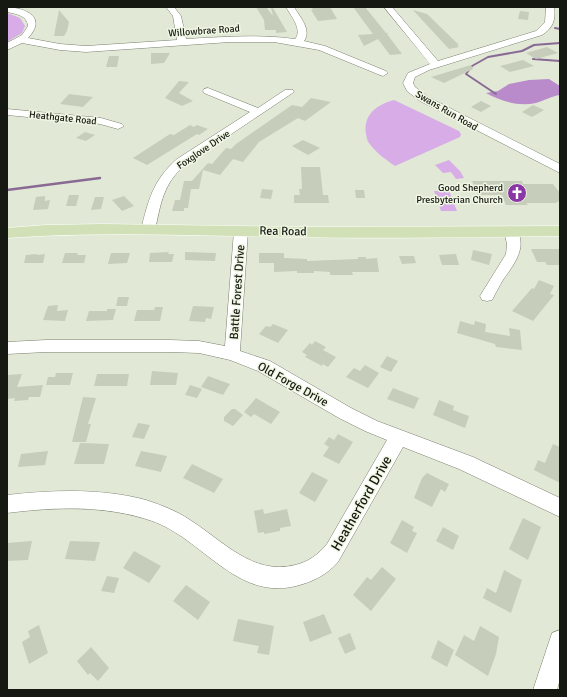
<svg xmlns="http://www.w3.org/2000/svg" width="567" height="697" font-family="Signika,sans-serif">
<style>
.green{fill:#d7ace7}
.forest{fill:#b98bcb}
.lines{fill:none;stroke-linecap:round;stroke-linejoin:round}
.stream-far1{stroke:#896a94;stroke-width:2}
.stream{stroke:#896a94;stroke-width:2.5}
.building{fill:#c6cdba}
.minor-casing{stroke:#79806e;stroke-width:1}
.major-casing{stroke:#fff;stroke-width:1}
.minor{fill:#fff;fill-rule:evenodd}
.major{fill:#d1e0b6;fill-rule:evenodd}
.labels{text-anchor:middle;stroke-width:3;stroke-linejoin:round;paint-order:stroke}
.far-street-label{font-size:10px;fill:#161912;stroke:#eff6e3}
.far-poi-label{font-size:10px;fill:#161912;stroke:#eff6e3;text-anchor:end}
.street-label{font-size:12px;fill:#161912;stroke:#eff6e3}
.near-street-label{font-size:14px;fill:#161912;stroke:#eff6e3}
</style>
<rect width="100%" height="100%" fill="#e1e9d6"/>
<g class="green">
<path d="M7,13L20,18L25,26L22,33L7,42Z"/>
<path d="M394,100L459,131L461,134L460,137L395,166C385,159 376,153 369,143C367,141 367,138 366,134C363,115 376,105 394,100Z"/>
<path d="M449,160L460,171L464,178L456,179L451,172L443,173L435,165Z"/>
<path d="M434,191H449L457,211H441Z"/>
</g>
<path class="forest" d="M549,79L560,86V95C551,96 544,101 536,103C518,107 501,101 486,93L498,91L509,84L529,80Z"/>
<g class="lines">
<g class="stream-far1">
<path d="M555,28L560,29"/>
<path d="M533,59L560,61"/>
<path d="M496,94L466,74L472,66L488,57L522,51L534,45L560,43"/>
</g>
<path class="stream" d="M7,190L100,178"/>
</g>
<g class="building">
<path d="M256,7H266L273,16L271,8H273L287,32L276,33V30H265L264,20Z"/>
<path d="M311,7H330L337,19L318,21L311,10H313Z"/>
<path d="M353,7H365L386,33H389L387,34L402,54L390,55L378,39L364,46L358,35L373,34Z"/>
<path d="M59,10L69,22L67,31L64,36H54Z"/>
<path d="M413,10L427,14L459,45H457L459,47L449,49Z"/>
<path d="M520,11L529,12L528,20L518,19Z"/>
<path d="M547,47L558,53L536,59L526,53Z"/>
<path d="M151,53H170L164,63L151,64Z"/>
<path d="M109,56H119L117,67H106Z"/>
<path d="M523,60L534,66L510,72L500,66Z"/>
<path d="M471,65L473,69L444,83L431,77Z"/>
<path d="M179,81L189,82L179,93L193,101L182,106L165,98Z"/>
<path d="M69,94L93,97L83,107L60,104Z"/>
<path d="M311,98L331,102L305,121L298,118L259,142L243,162L233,159L220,175L203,170L199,189H191L188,208H184V211H172L175,200H180L184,181H192L208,163L212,164L226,148L231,149L236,144L292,105L302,107Z"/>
<path d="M481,101L491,106L481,112L471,107Z"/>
<path d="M533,105L544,110L532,117L522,112Z"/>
<path d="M190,125L194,127L197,125L208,129L199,135L197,134L147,165L133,158L170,134L174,135Z"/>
<path d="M85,132L95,135L86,141L76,138Z"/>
<path d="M303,140L320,148L308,155L292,146Z"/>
<path d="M301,167H320L323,195H328L329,203H294V195H300L299,189H302Z"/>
<path d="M472,181H522L523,184H553L560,193V200L556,203H526L528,205H506L502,195H478Z"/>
<path d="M262,189L273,190L271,199L260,198Z"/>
<path d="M355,190H364L365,198H356Z"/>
<path d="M69,195H79L76,206H66Z"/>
<path d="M45,196V201L50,200L48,209L33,210L36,197Z"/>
<path d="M124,196L134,206L122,211L112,200Z"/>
<path d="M95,197H104L101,209L91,210Z"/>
<path d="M531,249H560V265H547L545,262H537Z"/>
<path d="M473,250L492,254L489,265L471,260Z"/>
<path d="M169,252L168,254H174L172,262H149L150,253Z"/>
<path d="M185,252L216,253L215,261L185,260Z"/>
<path d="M65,253H78L77,255H86L84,263H62Z"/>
<path d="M111,253H130L127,263L108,264Z"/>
<path d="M259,253H284V258L307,259V261L358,259V257H366V259L377,258L379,272H352L353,275H330V272L314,271V273H297V271L274,272V263H259Z"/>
<path d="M37,254V255L45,254L43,263H24L26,255Z"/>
<path d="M456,254L459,265H442L439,255Z"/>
<path d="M399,256H414L416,263L402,264Z"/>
<path d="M539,280L554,286L550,294L554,295L533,321L512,311L532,288L534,289Z"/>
<path d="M118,297H129L127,306H116Z"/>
<path d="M58,305L57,311L68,310L65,321L43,320L48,306Z"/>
<path d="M193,306L214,307L211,319L206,318L205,322L189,321Z"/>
<path d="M155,307H163L160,321H134L137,310H154Z"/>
<path d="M107,309H116L113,320L86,321L89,311H107Z"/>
<path d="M460,321L474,325L475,321L486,324L485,332L510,336L509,328L520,330L522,350L496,347L495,344L457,333Z"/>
<path d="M273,324L288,330L278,343L259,334L266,326L270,327Z"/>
<path d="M315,341L326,347L323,350L336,357L328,367L323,364L322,366L305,357L307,355L302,352L310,343L312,345Z"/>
<path d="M387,356L398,361L391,372L380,367Z"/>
<path d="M365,365L379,373L368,388L346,377L354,368L360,371Z"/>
<path d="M152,371L178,373L176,385H150Z"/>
<path d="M56,373H73L70,385H46L48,377H55Z"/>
<path d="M22,374L17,387L43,385L40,397H29L28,400L14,401L15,398L7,399V375Z"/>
<path d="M97,374H129L127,386H94Z"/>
<path d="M208,376L230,384L223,395L201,387Z"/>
<path d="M190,385L202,389L197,398L185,395Z"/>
<path d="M393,388L419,398L414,409L387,399Z"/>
<path d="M83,397L96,398L88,424H91L86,442H72Z"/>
<path d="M256,398L280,412L271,424L254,414L251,417L244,412Z"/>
<path d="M439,400L454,406L453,410L469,416L465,428L433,415Z"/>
<path d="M232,409H235L243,415L233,426L224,421V417Z"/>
<path d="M138,423L150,425L144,439L132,437Z"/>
<path d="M338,434L353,442L339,464L323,456L329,447L324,444L329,437L334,440Z"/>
<path d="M80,443L109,444L104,464H74Z"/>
<path d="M553,444L560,447V483L534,470L538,460L545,463Z"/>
<path d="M48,451L45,465L18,467L21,454Z"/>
<path d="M141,451L167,456L161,472L135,466Z"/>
<path d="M192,464L223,479L214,493L183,478Z"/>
<path d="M312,472L328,480L315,502L299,493Z"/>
<path d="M427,473L449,484L445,492L441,489L432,507L414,498L422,478Z"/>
<path d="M263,509L264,514L287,509L291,526L280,528V531L264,534V532L258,533L254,511Z"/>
<path d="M523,518L541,527L528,560L509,549Z"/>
<path d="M402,520L414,527L412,531L417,533L407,553L390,543Z"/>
<path d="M443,527L459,536L453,550L436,541Z"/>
<path d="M32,541L28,560L7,561V543Z"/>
<path d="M70,541L100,542L95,561L65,559Z"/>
<path d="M134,551L161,566L149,583L123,568Z"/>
<path d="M382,567L396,579L371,611L353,595L367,577L371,580Z"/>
<path d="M504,570L522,580L511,613L483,598L487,588L496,593Z"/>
<path d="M107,576L119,578L114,593L101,591Z"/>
<path d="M186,585L210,602L198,620L173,601Z"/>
<path d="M324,614L332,633L310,642L303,622Z"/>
<path d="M238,619L274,626L269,655L257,653L259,646L233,641Z"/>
<path d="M39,625L48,653L29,664L22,642L30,637L28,631Z"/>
<path d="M480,626L499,637L496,654L488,676L455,655L464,635L474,641Z"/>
<path d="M350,633L356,649L345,654L338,638Z"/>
<path d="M438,640L454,650L447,667L431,658Z"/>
<path d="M91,647L109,668L98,681L90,673L88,675L77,661Z"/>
</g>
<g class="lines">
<defs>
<g id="minor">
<path d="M7,7C27,8 47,18 28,38L60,44L86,46L177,40L173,16L166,7H174L181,16L186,39C223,37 259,34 295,39C303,30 291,16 286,7H294C300,17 312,30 304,41L325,46L386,71L388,73L383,76L380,75L319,50L274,42H230L86,52L60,50L22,43L7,50V43L22,35L28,26C27,15 16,14 7,12Z"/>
<path d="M384,7H392L438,61L536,31L545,22L546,7H554C556,20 553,28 542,35L429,70L415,77L413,83L415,87L428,97L560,164V173L420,101L407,91L403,83L408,73L430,64Z"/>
<path d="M208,88L258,108L285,90H293L294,92L185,165C163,184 161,203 155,230L153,233L148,234L143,233L141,230C148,201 153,180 177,159L250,112L204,93L203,91L204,89Z"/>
<path d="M7,109L101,118L122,124L124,126L118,129L100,124L7,115Z"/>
<path d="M241,227L246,228L248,231L240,351L270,361L351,408L377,421L473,457L560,498V517L459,469L403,447L338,562C327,575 312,582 296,586C236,601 202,538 152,521C106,505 55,507 7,513V495C53,490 101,488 146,500C161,505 177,511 190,520C222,540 253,576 295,565C308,562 318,555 327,544L387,440L365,431L339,418L258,371L230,360L199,353L170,352H46L7,354V342L46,340H170L199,341L225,346L234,231L236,228Z"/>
<path d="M511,227L516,228C528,248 514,264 503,280C499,286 496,293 492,300L487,301L482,300L480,296L506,254L507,244L504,231L506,228Z"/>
<path d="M560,630V679L557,690H533L552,633Z"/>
</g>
<path id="major" d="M103,224L299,227L560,226V236C471,237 383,239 294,237C198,236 102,231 7,238V228L46,225Z"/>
</defs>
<use href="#minor" class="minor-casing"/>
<use href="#major" class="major-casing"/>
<use href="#minor" class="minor"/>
<use href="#major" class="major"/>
</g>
<defs>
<symbol id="church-disc" viewBox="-11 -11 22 22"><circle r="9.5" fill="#8a37a5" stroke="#eff6e3"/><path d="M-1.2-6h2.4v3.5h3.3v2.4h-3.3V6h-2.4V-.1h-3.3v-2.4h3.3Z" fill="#fff"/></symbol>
</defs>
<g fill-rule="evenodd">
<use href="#church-disc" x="506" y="182" width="22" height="22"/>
</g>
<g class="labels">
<g class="far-street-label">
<text transform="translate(204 30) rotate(-4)" y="4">Willowbrae Road</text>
<text transform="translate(447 110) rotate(30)" y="4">Swans Run Road</text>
<text transform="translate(63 117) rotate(6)" y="4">Heathgate Road</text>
<text transform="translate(203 149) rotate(-34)" y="4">Foxglove Drive</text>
</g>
<g class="far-poi-label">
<text x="503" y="191">Good Shepherd<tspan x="503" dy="12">Presbyterian Church</tspan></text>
</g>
<g class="street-label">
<text transform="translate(283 231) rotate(1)" y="4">Rea Road</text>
<text transform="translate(237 292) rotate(-86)" y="4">Battle Forest Drive</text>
<text transform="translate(293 384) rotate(29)" y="4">Old Forge Drive</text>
</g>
<g class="near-street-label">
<text transform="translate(361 503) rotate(-60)" y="5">Heatherford Drive</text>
</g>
</g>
<rect width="567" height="697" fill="none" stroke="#161912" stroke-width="16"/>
</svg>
